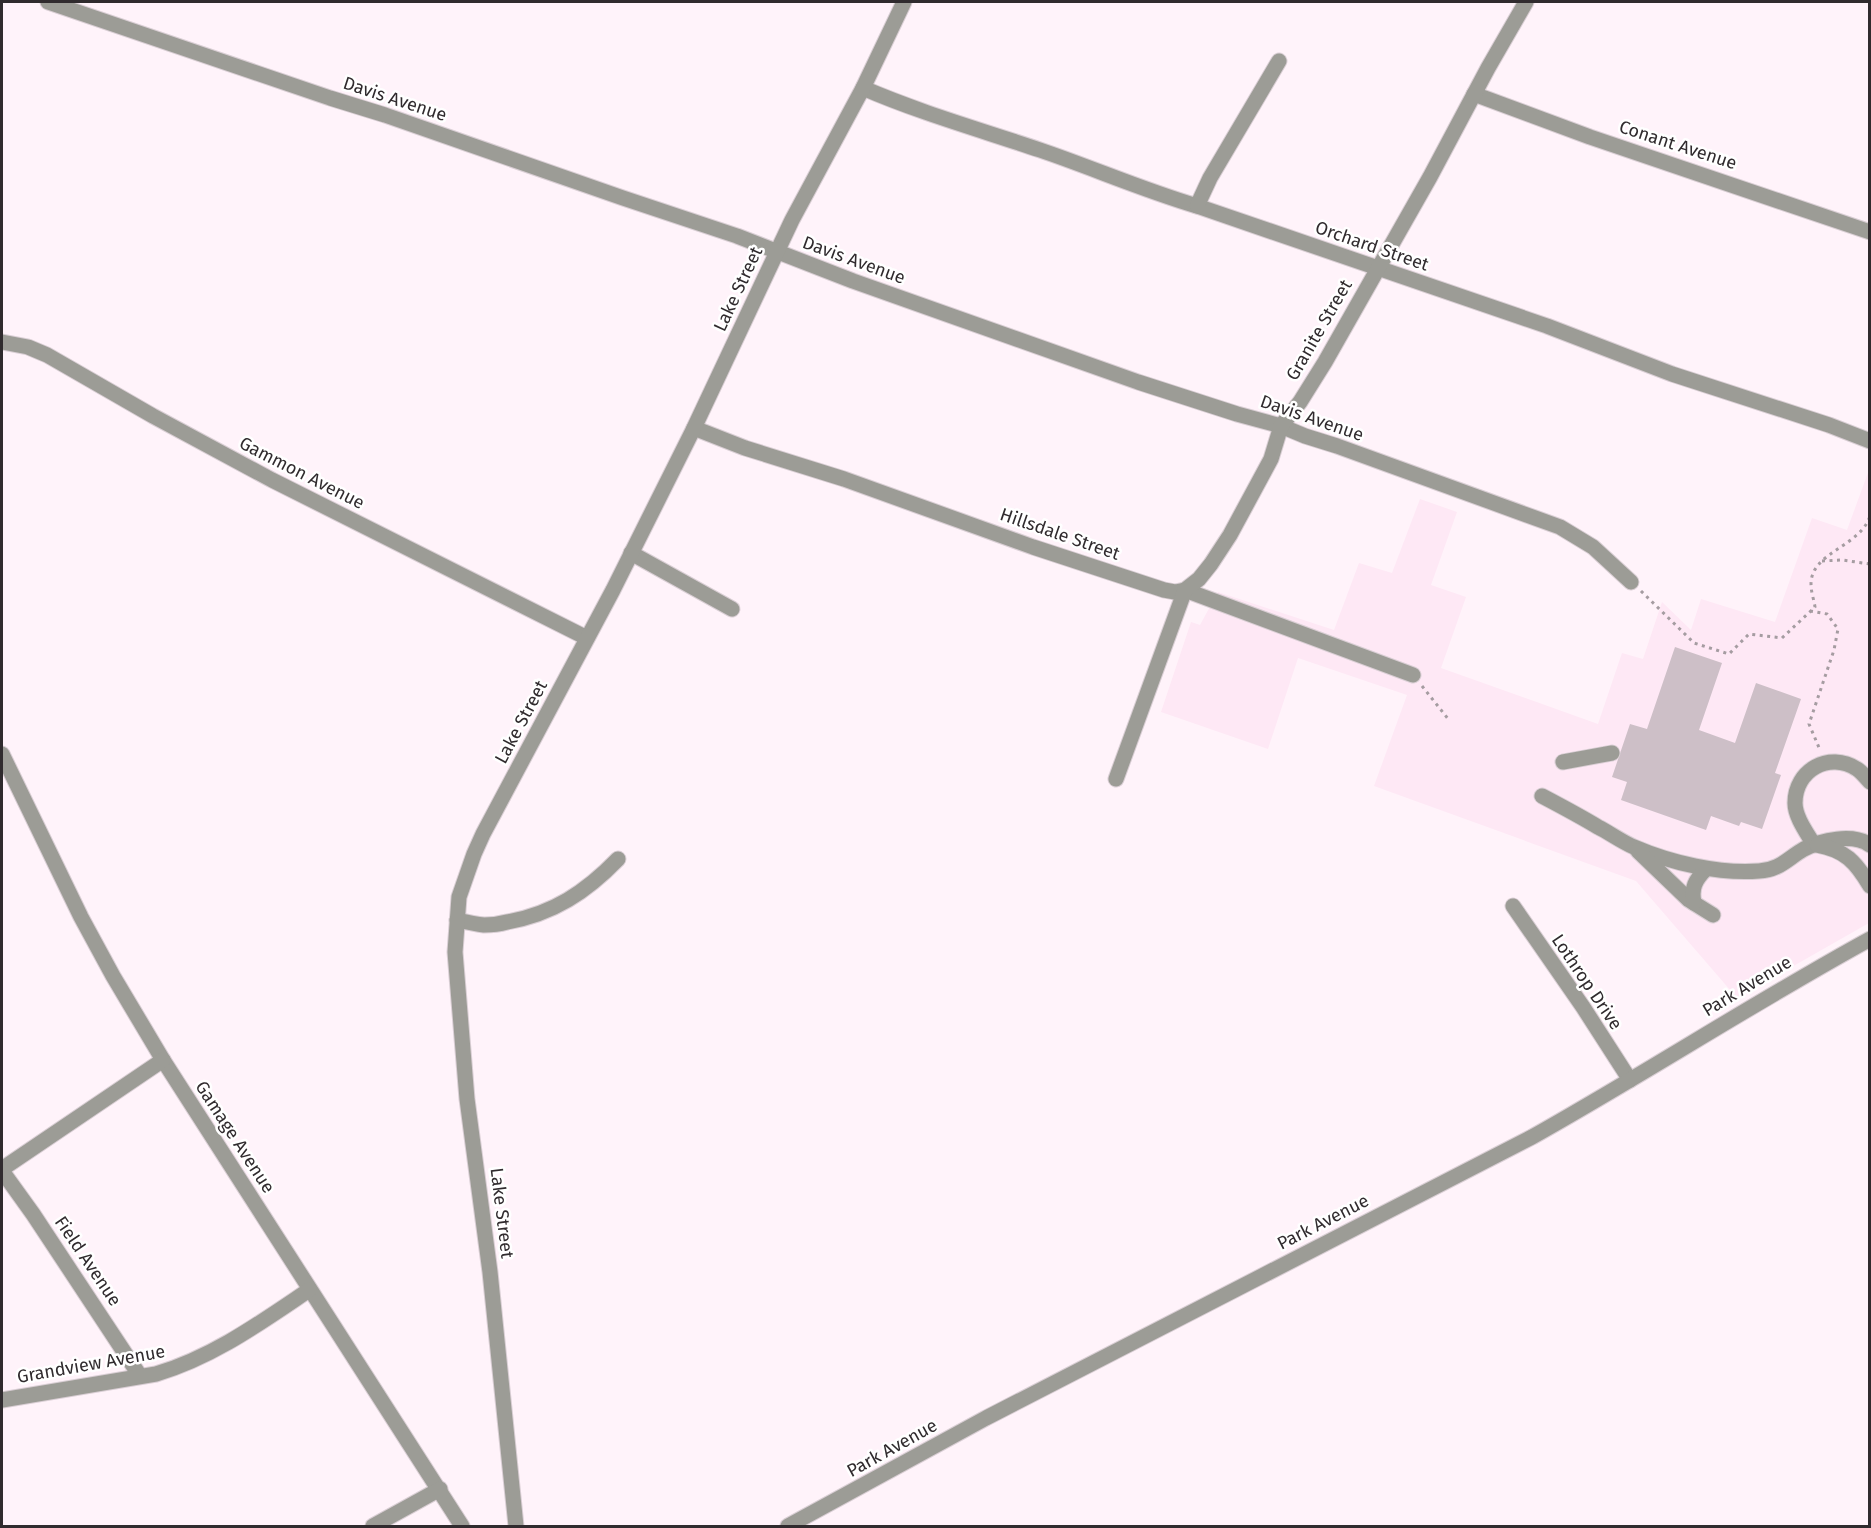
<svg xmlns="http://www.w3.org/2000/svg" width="1871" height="1528" font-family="'Fira Sans',sans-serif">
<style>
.built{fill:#fee8f5}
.building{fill:#cdbfc7}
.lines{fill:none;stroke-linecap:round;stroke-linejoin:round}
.minor-casing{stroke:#dacfd5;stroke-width:17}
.path{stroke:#a59ca1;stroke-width:3;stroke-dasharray:3 4.5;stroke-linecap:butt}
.minor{stroke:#9c9c96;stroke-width:15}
.labels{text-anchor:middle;stroke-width:5;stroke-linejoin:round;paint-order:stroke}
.street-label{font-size:18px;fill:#302b2e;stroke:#fff}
</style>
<rect width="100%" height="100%" fill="#fff3fa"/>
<path class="built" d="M1869,470V923L1737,998L1636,881L1374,786L1407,695L1298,658L1268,749L1161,712L1191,622L1200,625L1218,592L1334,630L1359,563L1392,573L1420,499L1457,512L1431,585L1466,597L1441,668L1598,724L1622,653L1643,659L1662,602L1691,630L1701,599L1775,622L1812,518L1847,530Z"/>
<path class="building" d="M1675,647L1722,663L1699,730L1735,743L1756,683L1801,699L1775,773L1781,775L1762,829L1741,822L1739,826L1711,816L1706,830L1621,800L1627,782L1612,777L1630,724L1647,729Z"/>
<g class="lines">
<defs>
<g id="minor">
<path d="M48,2L330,98L385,115L623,198L737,236L853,281L1138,382L1237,414L1281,426L1305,436L1337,446L1560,527L1593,547L1631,582"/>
<path d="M863,88C921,113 981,130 1040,150C1093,168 1143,190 1197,206L1547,326L1672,374L1829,425L1870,441"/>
<path d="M1474,94L1590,137L1870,232"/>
<path d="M1197,206L1210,178L1279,61"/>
<path d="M2,342L28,347L47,355L153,416L272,480L587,638"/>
<path d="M694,428L745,448L844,479L1033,547L1164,590L1175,592L1185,590L1413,675"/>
<path d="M631,553L732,609"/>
<path d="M2,754L81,917L113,976L163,1060L462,1526"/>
<path d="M1563,762L1612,753"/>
<path d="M1116,779L1185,590L1199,579L1211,564L1230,535L1271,459L1281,426L1300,402L1325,362L1430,177L1488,68L1526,2"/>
<path d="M1542,796C1561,806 1580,816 1598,827C1610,833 1622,842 1634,847C1671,863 1719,874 1759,871C1780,870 1788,858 1804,849C1821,840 1853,833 1870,845"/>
<path d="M1814,845C1807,833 1795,817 1795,803C1795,770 1829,751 1857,769C1862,772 1866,778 1870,782"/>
<path d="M1817,845C1845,850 1856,862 1870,886"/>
<path d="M1638,851L1689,900L1713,915"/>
<path d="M1694,903C1691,888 1695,880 1706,869"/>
<path d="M1513,906L1583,1007L1630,1080"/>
<path d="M457,920C466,922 475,924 484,925C492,925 500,924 507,922C553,914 586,892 618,859"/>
<path d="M2,1169L163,1060"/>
<path d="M2,1171L33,1214L140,1376"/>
<path d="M2,1400L156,1374C213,1357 260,1323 309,1290"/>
<path d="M373,1526L440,1489"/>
<path d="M516,1526L490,1272L467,1099L455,952L459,897L474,854L483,834L613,590L694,428L792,220L863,88L904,2"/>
<path d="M788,1526L986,1418L1532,1137C1646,1073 1755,1002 1870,939"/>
</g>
</defs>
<use href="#minor" class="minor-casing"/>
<g class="path">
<path d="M1822,561L1842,560L1870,564"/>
<path d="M1641,591L1694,643L1729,654L1749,634L1782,638L1815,607C1814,600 1811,592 1811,584C1811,552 1860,547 1870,516"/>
<path d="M1810,611L1827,614L1838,629L1834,650L1809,724L1820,750"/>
<path d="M1422,686L1449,720"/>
</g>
<use href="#minor" class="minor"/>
</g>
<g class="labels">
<g class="street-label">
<text transform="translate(395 99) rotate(18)" y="6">Davis Avenue</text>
<text transform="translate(1678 145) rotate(18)" y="6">Conant Avenue</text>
<text transform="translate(1372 246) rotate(19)" y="6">Orchard Street</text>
<text transform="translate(854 260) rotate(20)" y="6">Davis Avenue</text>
<text transform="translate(738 289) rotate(-65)" y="6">Lake Street</text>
<text transform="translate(1319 330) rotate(-60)" y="6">Granite Street</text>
<text transform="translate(1312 418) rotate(19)" y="6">Davis Avenue</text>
<text transform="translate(302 473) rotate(27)" y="6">Gammon Avenue</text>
<text transform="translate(1060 534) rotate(19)" y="6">Hillsdale Street</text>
<text transform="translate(521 722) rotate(-62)" y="6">Lake Street</text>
<text transform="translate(1587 982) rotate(56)" y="6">Lothrop Drive</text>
<text transform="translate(1747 986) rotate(-31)" y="6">Park Avenue</text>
<text transform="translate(235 1137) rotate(57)" y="6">Gamage Avenue</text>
<text transform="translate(502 1213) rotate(83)" y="6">Lake Street</text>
<text transform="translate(1323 1222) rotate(-27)" y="6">Park Avenue</text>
<text transform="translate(88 1261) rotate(56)" y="6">Field Avenue</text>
<text transform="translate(91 1364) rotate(-10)" y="6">Grandview Avenue</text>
<text transform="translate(892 1448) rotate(-29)" y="6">Park Avenue</text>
</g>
</g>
<rect width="1871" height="1528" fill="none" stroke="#302b2e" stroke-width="6"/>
</svg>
